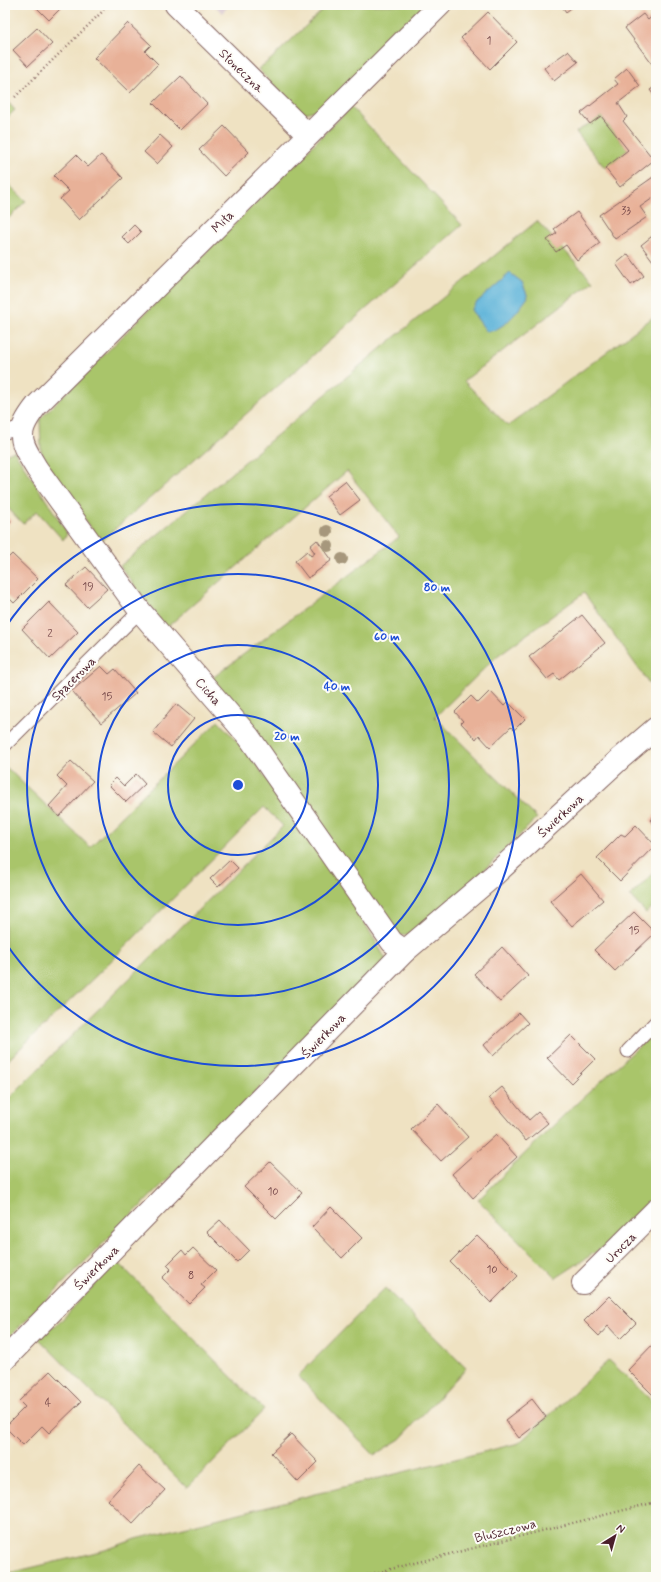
<svg xmlns="http://www.w3.org/2000/svg" width="661" height="1582" font-family="Mynerve,sans-serif">
<style>
.industrial{fill:#d2bdc6}
.green{fill:#a9c56b;stroke:#7a724b}
.water{fill:#5bb2d8;stroke:#526882}
.building{fill:#e8b198}
.lines{fill:none;stroke-linecap:round;stroke-linejoin:round}
.service-casing{stroke:#846360;stroke-width:15}
.minor-casing{stroke:#846360;stroke-width:24}
.path{stroke:#846360;stroke-width:2.5;stroke-dasharray:1 3;stroke-linecap:butt}
.service{stroke:#fff;stroke-width:13}
.minor{stroke:#fff;stroke-width:22}
.tree{fill:#a6977b}
.ring{fill:none;stroke:#1d4ed8;stroke-width:2}
.labels{text-anchor:middle;stroke-width:4;stroke-linejoin:round;paint-order:stroke}
.number-label{font-size:11px;fill:#724446}
.street-label{font-size:13px;fill:#4a1f2b;stroke:#fdfcf7}
.centre{fill:#1d4ed8;stroke:#fdfcf7;stroke-width:2}
.ring-label{font-size:12px;text-anchor:middle;font-weight:bold;fill:#1d4ed8;stroke:#fdfcf7;stroke-width:4;stroke-linejoin:round;paint-order:stroke}
</style>
<rect width="100%" height="100%" fill="#fdfcf7"/>
<filter id="ink" filterUnits="userSpaceOnUse"><feTurbulence type="fractalNoise" baseFrequency=".025" numOctaves="2"/><feDisplacementMap in="SourceGraphic" scale="8" xChannelSelector="R" yChannelSelector="G"/><feConvolveMatrix kernelMatrix="1 2 1 2 8 2 1 2 1" color-interpolation-filters="sRGB"/></filter>
<filter id="wash" filterUnits="userSpaceOnUse"><feTurbulence type="fractalNoise" baseFrequency=".012" numOctaves="4" result="noise"/><feDisplacementMap in="SourceGraphic" scale="16" xChannelSelector="R" yChannelSelector="G"/><feGaussianBlur stdDeviation="0.9" result="paint"/><feColorMatrix in="noise" values="0 0 0 0 0 0 0 0 0 0 0 0 0 0 0 0 0 1.4 0 .05"/><feComposite in="paint" operator="in"/></filter>
<g filter="url(#wash)">
<rect width="100%" height="100%" fill="#efe2c2"/>
<path class="industrial" d="M214,5H230L222,13Z"/>
<g class="green">
<path d="M328,5H429L323,108L305,113L296,109L258,69L270,60Z"/>
<path d="M5,99L15,110L5,120Z"/>
<path d="M351,107L462,225L101,541L56,480L41,451L40,419Z"/>
<path d="M601,116L628,150L605,168L576,132Z"/>
<path d="M5,181L26,201L5,222Z"/>
<path d="M537,221L593,281L464,381L508,426L656,315V693L584,593L497,656L435,717L537,818L422,931L396,937L211,679L399,537L347,471L166,628L120,566L386,344Z"/>
<path d="M14,451L65,529L67,534L63,540L37,511L23,524L5,505V455Z"/>
<path d="M218,721L249,754L346,891L387,961L5,1341V1102L283,826L264,807L102,970L5,1063V766L90,847Z"/>
<path d="M656,871V904L646,913L630,896Z"/>
<path d="M656,1031V1198L614,1240L556,1278L478,1200L565,1114Z"/>
<path d="M117,1261L264,1410L187,1488L36,1336L45,1327H55Z"/>
<path d="M385,1288L466,1368L400,1439L374,1455L298,1376Z"/>
<path d="M609,1360L656,1405V1577H5V1574L105,1550L136,1539L519,1443Z"/>
</g>
<path class="water" d="M510,273L522,282L528,297C517,312 505,329 487,332L471,310L476,303Z"/>
<g id="blocks">
<g class="building">
<path d="M34,5H64L49,20Z"/>
<path d="M561,5H575L566,12Z"/>
<path d="M488,12L517,42L490,69L461,38Z"/>
<path d="M656,13V60L652,64L625,28L643,14L648,20Z"/>
<path d="M128,23L151,45L145,51L158,64L130,93L94,58Z"/>
<path d="M37,28L52,44L28,66L13,50Z"/>
<path d="M568,51L578,62L554,81L544,68Z"/>
<path d="M627,68L640,86L618,103L627,117L623,121L654,160L620,187L605,168L628,150L601,116L590,124L581,113L618,84L614,79Z"/>
<path d="M181,76L207,104L180,130L153,103Z"/>
<path d="M656,86V98L650,90Z"/>
<path d="M224,126L249,152L224,176L199,150Z"/>
<path d="M160,135L173,147L157,164L144,152Z"/>
<path d="M76,155L88,167L101,155L123,178L79,220L60,199L69,191L54,176Z"/>
<path d="M656,175V196L640,207L647,217L615,239L599,215Z"/>
<path d="M577,212L600,243L577,260L566,245L556,252L547,240L557,233L554,229Z"/>
<path d="M134,225L141,232L129,244L122,237Z"/>
<path d="M656,233V259L653,261L641,245Z"/>
<path d="M628,254L644,276L631,285L616,264Z"/>
<path d="M345,481L360,500L340,515L326,496Z"/>
<path d="M5,515L11,521L5,527Z"/>
<path d="M317,540L332,560L308,578L295,561L307,551L311,556L315,553L310,546Z"/>
<path d="M12,554L38,579L14,603L5,594V561Z"/>
<path d="M86,567L107,589L87,607L66,585Z"/>
<path d="M49,602L78,632L50,659L22,629Z"/>
<path d="M582,615L605,643L559,680L554,674L547,679L529,657Z"/>
<path d="M101,666L109,674L115,669L136,693L101,723L72,691Z"/>
<path d="M490,691L504,706L508,702L525,719L514,730L511,727L490,747L479,735L476,739L461,723L463,721L455,712L471,696L478,703Z"/>
<path d="M176,704L194,719L171,747L153,732Z"/>
<path d="M71,761L93,781L59,817L49,806L67,786L57,776Z"/>
<path d="M136,774L145,784L126,802L109,785L116,778L124,786Z"/>
<path d="M656,814V827L650,820Z"/>
<path d="M636,825L655,845L620,881L597,858L621,834L625,836Z"/>
<path d="M230,860L238,868L218,887L210,879Z"/>
<path d="M581,874L603,900L572,926L550,901Z"/>
<path d="M634,912L655,933L615,971L594,950Z"/>
<path d="M502,947L528,976L500,1002L474,974Z"/>
<path d="M519,1013L528,1023L493,1056L484,1045Z"/>
<path d="M571,1035L595,1059L571,1083L547,1058Z"/>
<path d="M502,1087L529,1120L538,1112L548,1123L526,1141L489,1098Z"/>
<path d="M438,1104L468,1137L441,1161L411,1129Z"/>
<path d="M496,1134L517,1157L473,1198L452,1174Z"/>
<path d="M270,1162L302,1193L276,1219L244,1187Z"/>
<path d="M331,1207L362,1238L342,1258L312,1227Z"/>
<path d="M220,1220L249,1250L237,1262L207,1232Z"/>
<path d="M477,1235L518,1276L491,1303L450,1262Z"/>
<path d="M193,1248L216,1270L201,1285L205,1288L189,1304L162,1278L171,1269L167,1265L182,1250L186,1255Z"/>
<path d="M609,1296L636,1323L620,1339L608,1326L599,1336L584,1321Z"/>
<path d="M656,1341V1398L628,1370Z"/>
<path d="M50,1371L81,1402L49,1433L42,1426L23,1445L5,1427L25,1407L19,1401Z"/>
<path d="M532,1399L546,1417L519,1438L505,1420Z"/>
<path d="M291,1434L318,1462L298,1482L271,1453Z"/>
<path d="M139,1466L165,1490L133,1524L108,1500Z"/>
</g>
</g>
</g>
<g filter="url(#ink)">
<use href="#blocks" fill-opacity="0" stroke="#846360" stroke-width="1"/>
<g class="lines">
<defs>
<g id="service">
<path d="M5,432L22,427"/>
<path d="M5,745L140,611"/>
<path d="M628,1051L656,1022"/>
</g>
<g id="minor">
<path d="M176,5L308,135"/>
<path d="M405,951L392,942L249,737L140,611L37,469C19,440 15,433 37,405L440,5"/>
<path d="M583,1283L656,1210"/>
<path d="M5,1359L405,951L492,877L621,758L656,728"/>
</g>
</defs>
<use href="#service" class="service-casing"/>
<use href="#minor" class="minor-casing"/>
<g class="path">
<path d="M15,97L109,5"/>
<path d="M359,1577L656,1502"/>
</g>
<use href="#service" class="service"/>
<use href="#minor" class="minor"/>
</g>
<g class="tree">
<circle cx="327" cy="531" r="6"/>
<circle cx="328" cy="546" r="6"/>
<circle cx="342" cy="559" r="6"/>
</g>
</g>
<g class="ring">
<circle cx="238" cy="785" r="70"/>
<circle cx="238" cy="785" r="140"/>
<circle cx="238" cy="785" r="211"/>
<path d="M5 628A281 281 0 1 1 5 942"/>
</g>
<g class="labels">
<g class="number-label">
<text x="489" y="44">1</text>
<text x="626" y="214">33</text>
<text x="88" y="590">19</text>
<text x="50" y="637">2</text>
<text x="107" y="700">15</text>
<text x="634" y="934">15</text>
<text x="273" y="1195">10</text>
<text x="492" y="1273">10</text>
<text x="191" y="1279">8</text>
<text x="48" y="1406">4</text>
</g>
<g class="street-label">
<text transform="translate(242 70) rotate(44)" y="5">Słoneczna</text>
<text transform="translate(222 221) rotate(-45)" y="5">Miła</text>
<text transform="translate(73 678) rotate(-45)" y="5">Spacerowa</text>
<text transform="translate(209 691) rotate(49)" y="5">Cicha</text>
<text transform="translate(560 815) rotate(-43)" y="5">Świerkowa</text>
<text transform="translate(323 1035) rotate(-46)" y="5">Świerkowa</text>
<text transform="translate(620 1247) rotate(-45)" y="5">Urocza</text>
<text transform="translate(96 1267) rotate(-45)" y="5">Świerkowa</text>
<text transform="translate(505 1530) rotate(-14)" y="5">Bluszczowa</text>
</g>
</g>
<circle cx="238" cy="785" r="6" class="centre"/>
<g class="ring-label">
<text x="437" y="591">80 m</text>
<text x="387" y="640">60 m</text>
<text x="337" y="690">40 m</text>
<text x="287" y="740">20 m</text>
</g>
<rect width="661" height="1582" fill="none" stroke="#fdfcf7" stroke-width="20"/>
<g transform="translate(615 1536) rotate(37)" stroke="#fdfcf7" stroke-width="3" paint-order="stroke">
<path d="M0-3L7 15L0 10L-7 15Z" fill="#4a1f2b"/>
<text y="-6" font-size="11" font-weight="bold" text-anchor="middle" fill="#4a1f2b">N</text>
</g>
</svg>
